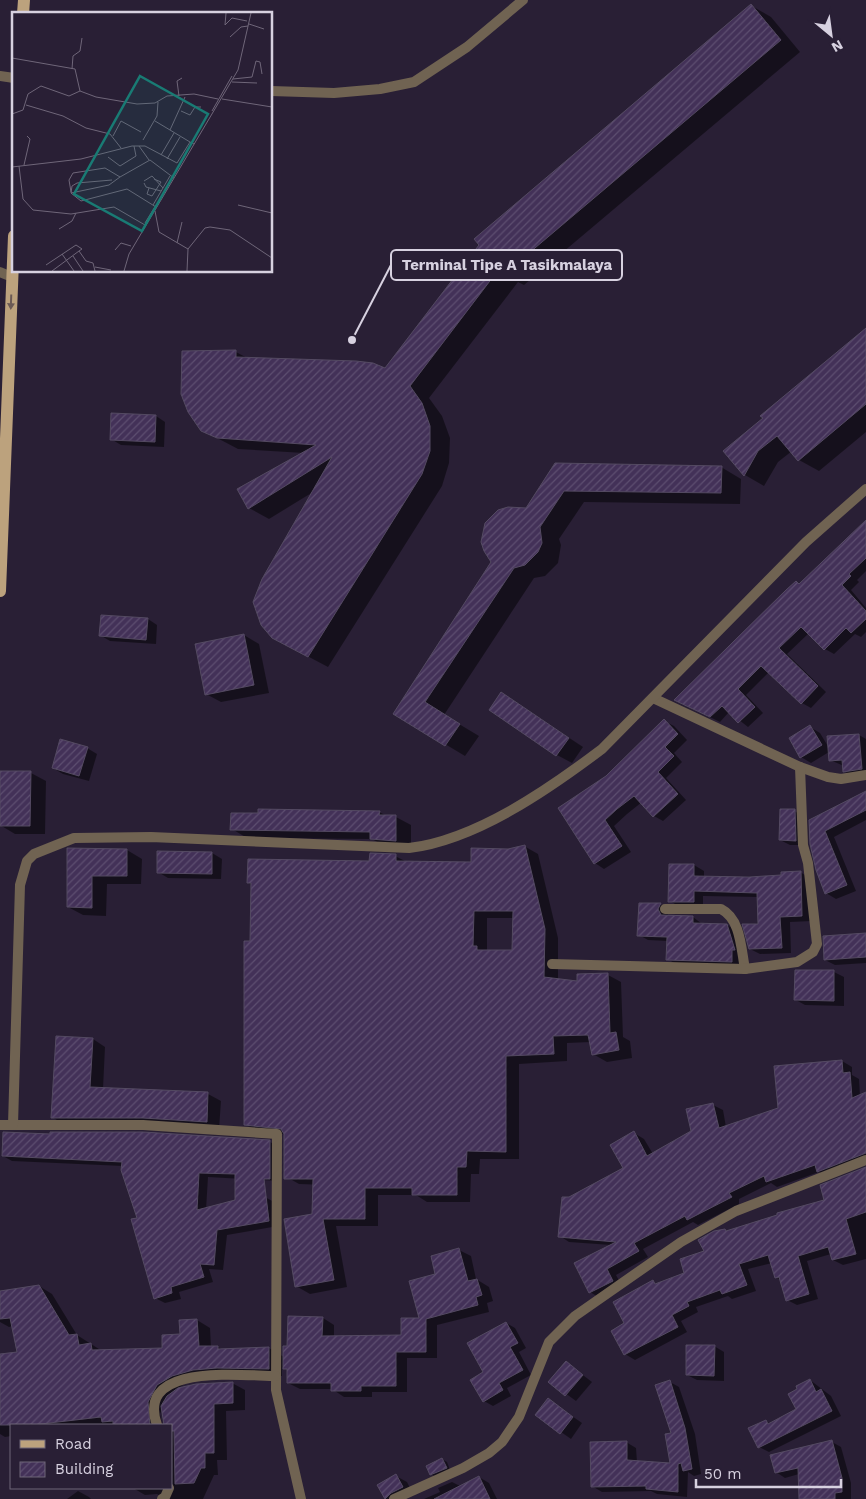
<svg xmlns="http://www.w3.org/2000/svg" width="866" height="1499" font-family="'Work Sans',sans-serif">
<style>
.shadow{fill:#0007;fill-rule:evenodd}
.building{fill:url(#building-hatch);stroke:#544a62;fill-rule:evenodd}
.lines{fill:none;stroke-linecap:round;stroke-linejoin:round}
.minor{stroke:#706352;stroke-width:10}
.tertiary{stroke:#706352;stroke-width:10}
.primary{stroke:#bca27d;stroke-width:12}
.oneway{fill:#6b5a55}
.inset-road{fill:none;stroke:#6f6679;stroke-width:1}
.view{fill:#197b74;fill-opacity:0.15;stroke:#197b74;stroke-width:2.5}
.inset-edge{fill:none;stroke:#d7d1e0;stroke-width:2.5}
.leader{fill:none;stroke:#d7d1e0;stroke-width:2}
.callout-dot{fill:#d7d1e0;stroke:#291f35;stroke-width:2}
.callout{fill:#291f35;stroke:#d7d1e0;stroke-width:2}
.callout-label{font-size:15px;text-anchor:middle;font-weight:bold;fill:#d7d1e0}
</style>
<defs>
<pattern id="building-hatch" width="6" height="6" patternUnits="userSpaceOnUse" patternTransform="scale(1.25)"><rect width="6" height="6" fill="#433158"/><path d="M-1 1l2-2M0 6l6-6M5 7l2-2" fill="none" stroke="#5d4e70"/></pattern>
</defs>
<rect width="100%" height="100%" fill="#291f35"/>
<g class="shadow">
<path d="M752,6L771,17L800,52L524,285L518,282L429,398L442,416L450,438L449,463L442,486L328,667L294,649L313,492L269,519L249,508L304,453L238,449L202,430L236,352L249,359L386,370Z"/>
<path d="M866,329V432L819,471L799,460L792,451L778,462L764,486L745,475L725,451Z"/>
<path d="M156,416L165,422L164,447L121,445L111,439Z"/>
<path d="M555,464L721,467L741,479L740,504L584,502L559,539L561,545L558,563L545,576L534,578L444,715L479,736L465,756L395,714Z"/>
<path d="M866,523V571L857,580L859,582L851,590L866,608V632L861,637L855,634L834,654L825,649L809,633L787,654L826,692L811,708L802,703L769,672L746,695L763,713L748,727L729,712L720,722L685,705L800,585Z"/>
<path d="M148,619L157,625L156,644L110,641L100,635Z"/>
<path d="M244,635L259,644L269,693L221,702L206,694Z"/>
<path d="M501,693L583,747L572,763L557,755Z"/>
<path d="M664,721L674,726L687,740L674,753L682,762L666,778L686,800L663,821L654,816L642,802L627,814L614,826L631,852L604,869L595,863L607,777Z"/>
<path d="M810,727L820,733L829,748L859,735L866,739V775L854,777L844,771V766L830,760L829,752L811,763L801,757Z"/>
<path d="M87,748L97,754L89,781L63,774L53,768Z"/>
<path d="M31,773L46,781L45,834H15L0,825Z"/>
<path d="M866,793V820L834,837L856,891L836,899L826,893L810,820Z"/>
<path d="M794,811L804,816L805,845H790L780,840Z"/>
<path d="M379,812L387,816L396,817L411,825V848L386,847L372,839L247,838L232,829Z"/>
<path d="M524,846L538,854L558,938V980L579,982L608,975L621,982L623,1037L630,1041L632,1058L607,1062L593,1054L591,1042L567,1043V1061L519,1064V1159H480L479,1174H471L470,1202H427L416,1195H378V1226H336L347,1287L310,1294L296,1286L313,1215L326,1185L299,1184L285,1176L284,1134L259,1132L245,1124L252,885L249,883L395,856L407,862L472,863ZM487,918H514V952L487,951Z"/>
<path d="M68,850H127L142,859L141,884H107L106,916L83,915L68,907Z"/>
<path d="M212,853L222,859L221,879L168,878L158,872Z"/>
<path d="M694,865L704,871V877L782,876L800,872L810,878L812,921L790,922L791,953L760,954L750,949L759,926L758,897L703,896V907H680L670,901Z"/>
<path d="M640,904L661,905L670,910L667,916L693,917L702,924L727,925L736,930L741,966L677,965L668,959V941L648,940L639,935Z"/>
<path d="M866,934V963L835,965L825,960Z"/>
<path d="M834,972L844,977V1006L805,1005L796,1000Z"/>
<path d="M93,1039L105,1047L103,1089L208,1094L221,1101L219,1129L65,1125L52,1117Z"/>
<path d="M842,1061L852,1067V1075L859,1079L860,1096L866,1094V1162L828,1177L819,1172L777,1187L771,1183L739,1199V1204L698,1225L693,1222L643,1249L648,1257L616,1275L622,1286L600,1298L590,1292L611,1245L569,1242L560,1236L569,1199L624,1168L634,1133L644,1139L653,1154L693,1132L713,1105L723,1110L726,1127L779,1109Z"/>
<path d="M270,1142L279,1147V1181L208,1177L206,1210L265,1197L274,1202L278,1226L227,1235L223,1270L209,1269L213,1282L179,1292L181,1299L165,1303L155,1298L138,1219L123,1166L12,1161L3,1156Z"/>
<path d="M866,1169V1259L843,1265L833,1260L831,1254L807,1261L818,1299L797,1305L787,1300L782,1281L776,1277L772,1263L748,1269L756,1291L732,1299L728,1296L696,1307L698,1312L681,1321L687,1332L635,1360L625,1354L613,1331L626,1324L653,1282L657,1284L686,1273L725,1230L728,1232L826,1201Z"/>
<path d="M459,1250L471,1256L476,1279L489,1287L493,1301L487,1303L489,1312L437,1325V1358H407V1392H372V1397H344L332,1389H300L288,1383V1370L282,1367V1376L208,1377L186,1383L175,1390L232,1383L245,1390V1410L226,1411L227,1460H217L218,1475H214L203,1499H166L157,1494L145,1495L133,1488H171V1425H165L163,1407L160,1414L162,1425H11V1436L5,1437L0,1434V1355L18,1353L13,1326L9,1327L0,1322V1292L39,1286L52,1294L77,1335L102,1351L164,1349L181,1336L180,1321L197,1320L210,1328L211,1347H218L223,1350L269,1348L284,1357L288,1347L323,1318L334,1325V1337L402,1336L421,1319L437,1275Z"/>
<path d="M506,1323L515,1328L526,1348L519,1352L531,1375L507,1388L511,1396L493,1406L484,1401L485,1373Z"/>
<path d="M714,1346L724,1352V1381L697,1380L687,1375Z"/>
<path d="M567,1363L592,1382L576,1401L550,1382Z"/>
<path d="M810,1380L831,1396L841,1416L769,1452L759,1447L766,1421L770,1424L798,1410Z"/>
<path d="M670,1382L679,1387L695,1434L701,1474L694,1476L688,1472L687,1497L657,1494L651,1491L602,1492L592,1486L626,1442L636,1448L637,1462L671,1465L672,1434Z"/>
<path d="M549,1400L582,1423L571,1439L537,1415Z"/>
<path d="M832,1442L841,1447L851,1483V1499H800L799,1474L785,1478L776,1472Z"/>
<path d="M442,1459L447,1462L450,1470L436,1477L431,1474Z"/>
<path d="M396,1476L407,1482L413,1494L403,1499H386L379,1486Z"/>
<path d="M479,1477L489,1483L497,1499H424L440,1492L438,1488L452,1482L460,1486Z"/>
<path d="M78,1491L89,1497L91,1499H67Z"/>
</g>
<g class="building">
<path d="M751,4L781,40L503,275L499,269L410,386L422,403L430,426V451L422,474L308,657L272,638L261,625L253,602L262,579L332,457L248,509L237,489L316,445L217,438L201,431L188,412L181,394L182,351L236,350V357L356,361L373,363L385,368L479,245L474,239Z"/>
<path d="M866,328V404L798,461L777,436L758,451L744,476L723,451L763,418L760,416Z"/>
<path d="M111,413L156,415L155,442L110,440Z"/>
<path d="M555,463L722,466L721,493L564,491L540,527L542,543L538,552L525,565L514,568L425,702L460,724L445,746L393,714L491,562L484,551L481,542L485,523L498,510L508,507L526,508Z"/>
<path d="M866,520V558L849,574L851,576L842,585L866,611V619L851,633L846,628L824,650L801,627L779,648L818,686L801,704L761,666L738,689L755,707L738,723L722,706L710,717L674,700L786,590L796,581L799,584Z"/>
<path d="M101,615L148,618L146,640L99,636Z"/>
<path d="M244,634L254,685L205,695L195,644Z"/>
<path d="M501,692L569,738L556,756L489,710Z"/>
<path d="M664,719L678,734L665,747L674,756L658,772L678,794L653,817L634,796L617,809L605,820L622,846L594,864L558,808L606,776Z"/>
<path d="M810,725L822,745L800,758L789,738Z"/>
<path d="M859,734L862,769L843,772L842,760L829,761L827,736Z"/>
<path d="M60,739L88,747L79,776L52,768Z"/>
<path d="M0,771H31L30,826H0Z"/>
<path d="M866,791V810L825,831L847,885L825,894L816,870L810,844L809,820Z"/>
<path d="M258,809L380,811L379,815H396V841L370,839V832L230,830L231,813H258Z"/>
<path d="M780,809H795L796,841L779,840Z"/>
<path d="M525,845L545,929L544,977L577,981V974L608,973L610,1033L616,1032L619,1050L592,1055L588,1035L553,1036L554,1054L506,1056V1152L467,1151L466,1167H457V1195H412V1188H365V1219H323L334,1280L295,1287L284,1219L312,1214L313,1179H284V1134L281,1129L244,1125V941H250L251,883H247L248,859L369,861L370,853L396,854V861L471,862V848L508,849ZM474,911H513L512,950H477V946H473Z"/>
<path d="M67,848L127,849V876H92V908L67,907Z"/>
<path d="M157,851L212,852V874L157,873Z"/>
<path d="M669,864H694V876L749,877L781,875V872L801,871L802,916L780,917L782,948L749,949L742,924H758L757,893L694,891V902H668Z"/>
<path d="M639,903H661L658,909L661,915L693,916V923L727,924L735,950H732V962L666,960L667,937L637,936Z"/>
<path d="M866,933V957L824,960L823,936Z"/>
<path d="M795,970H834V1001L794,1000Z"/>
<path d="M56,1036L93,1038L90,1087L208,1092L207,1122L143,1118H51Z"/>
<path d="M842,1060L843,1073L850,1072L852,1098L866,1092V1153L817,1172L815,1165L766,1182L764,1176L729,1193L732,1197L687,1220L685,1216L634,1243L639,1251L607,1269L613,1281L589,1293L574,1263L616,1242L558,1237L562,1197H569L623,1168L610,1145L634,1131L647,1156L691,1131L686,1109L713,1103L719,1128L778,1108L774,1066Z"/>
<path d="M3,1132L50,1134V1132H143L270,1140V1179H264L269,1221L217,1230L214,1265L200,1264L204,1277L171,1287L172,1293L154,1299L131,1219L137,1218L121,1170L122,1162L2,1156ZM199,1173L235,1174V1200L197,1210Z"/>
<path d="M866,1167V1212L846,1219L856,1254L832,1260L828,1247L798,1256L809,1294L786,1301L779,1277L775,1278L768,1255L739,1264L747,1285L722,1294L720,1290L687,1302L689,1306L672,1315L678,1327L624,1355L611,1331L624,1323L613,1302L653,1280L655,1284L684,1273L680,1259L704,1251L698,1240L714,1231L725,1229L726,1231L777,1215V1213L824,1200L820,1185Z"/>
<path d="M459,1248L468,1281L477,1279L482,1295L476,1297L478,1305L426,1319V1352H396V1386H361V1391H331V1383H287V1369H283V1346H287L288,1316L323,1317L322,1336L401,1335V1318H419L409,1281L435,1274L431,1256Z"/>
<path d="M39,1285L69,1335L77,1334L79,1345L91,1343L92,1350L162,1348V1335L180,1334L179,1320L197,1319L199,1346H218V1349L269,1347V1369L217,1368L193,1370L172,1376L157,1385L148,1402L150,1425H113V1421L102,1422L101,1417L32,1425H0V1354L17,1352L10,1318L0,1319V1291Z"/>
<path d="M506,1322L518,1343L510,1347L523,1370L499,1383L503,1390L483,1402L470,1380L483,1372L467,1343Z"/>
<path d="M686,1345H715L714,1376L686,1375Z"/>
<path d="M566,1361L583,1375L565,1396L548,1382Z"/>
<path d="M810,1379L816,1392L821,1389L832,1411L758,1448L748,1428L766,1420L768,1424L796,1409L788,1394L797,1389L796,1386Z"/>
<path d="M670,1380L685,1428L692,1469L683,1471L681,1463L678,1464V1492L646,1489V1486L591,1487L590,1442L627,1441V1460L670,1463L665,1434L671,1433L655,1385Z"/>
<path d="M233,1382V1403L214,1404V1453H205V1468H201L194,1483L175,1484L174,1431H171V1425H164L161,1406L167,1396L178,1388L196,1384Z"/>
<path d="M548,1398L573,1417L560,1434L535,1415Z"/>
<path d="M832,1440L842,1478V1492L835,1493V1499H799L798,1468L775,1473L770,1455Z"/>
<path d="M442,1458L447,1468L430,1475L426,1466Z"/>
<path d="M396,1474L403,1487L391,1493L385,1499L377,1485Z"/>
<path d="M479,1476L490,1499H434Z"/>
</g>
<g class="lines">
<g class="minor">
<path d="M0,76L14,78"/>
<path d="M271,91L334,93L380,89L414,82L467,47L523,0"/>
<path d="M0,272L12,277"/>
<path d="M653,698L800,767L828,777L841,779L866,775"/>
<path d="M665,909H721C741,919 741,949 745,969"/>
<path d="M552,964L745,969L797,962L813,952L817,944L808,863L803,845L800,767"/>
<path d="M13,1125H143L277,1134L276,1390L301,1499"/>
<path d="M157,1425C135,1362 241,1376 276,1376"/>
<path d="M162,1499L165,1497L169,1488"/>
</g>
<g class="tertiary">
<path d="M0,1125H13L20,885L27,861L34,854L74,838L151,837L409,848C476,840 549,789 602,749L806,542L866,489"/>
<path d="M394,1499L463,1468L489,1453L502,1442L519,1417L549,1342L575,1316L681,1242L736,1211L866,1160"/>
</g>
<g class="primary">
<path d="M23,14L24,0"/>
<path d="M0,591L14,236"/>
</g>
</g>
<defs><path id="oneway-solid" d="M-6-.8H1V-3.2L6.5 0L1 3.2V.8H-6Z" transform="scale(1.25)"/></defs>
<use class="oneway" href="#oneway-solid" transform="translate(11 302) rotate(92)"/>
<g transform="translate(12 12)">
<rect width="260" height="260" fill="#291f35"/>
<path class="inset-road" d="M214,1L213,13L220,6L235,9M237,12L252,17M218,25L229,15L236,14M0,46L63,57L68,79L84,85L125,92L143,91L155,84L182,82L206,87M60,57L61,44L68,39L70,26M221,67L240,65L244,49L248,50L250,62M220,70L245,71M167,84L165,69L170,66M173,85L158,118L178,130M210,87L260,95M14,93L51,104L74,116L98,122L109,136M169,99L178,103L183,95H189M200,99L220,64M0,102L11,98L16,82L29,74L57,84L68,79M143,109L158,118M101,124L109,109L129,120M131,128L145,104L146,90M127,134L137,148M149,143L162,121M96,145L108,154L124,144L122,134M155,147L168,125M12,153L18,127L15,124M7,154L11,187L21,198L59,202L102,195L133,213M0,155L69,147L120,134H133L165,151L178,130L182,132M100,168L65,171L60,174L59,181L97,173L108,165M132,169L140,164L151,176M132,171L134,175L149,179M137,176L135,182L140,184L149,170L142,167M59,180L57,168L61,161L93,156L108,165L138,148L162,166M59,181L69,189L115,177L144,195M141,193L158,164M226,193L260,201M143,199L147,220L176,237L193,216L198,215L218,218L260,246M133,211L144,193M47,217L60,209L64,201M165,231L170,210M103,238L109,231L119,234M50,242L62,259M61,244L71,259M34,253L64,233L70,237L67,239L74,249L81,251L83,259M83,255L99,258M40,259L67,239M112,259L117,242L226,58L239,1M175,259L176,237"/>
<path class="view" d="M128,64L196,102L130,219L62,182Z"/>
<rect width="260" height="260" class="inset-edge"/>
</g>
<path class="leader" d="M352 340L391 265"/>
<circle class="callout-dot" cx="352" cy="340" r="5"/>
<rect class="callout" x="391" y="250" width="231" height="30" rx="5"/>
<g class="callout-label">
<text x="507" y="270">Terminal Tipe A Tasikmalaya</text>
</g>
<rect x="10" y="1424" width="162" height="65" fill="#291f35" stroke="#6f6679"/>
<rect x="20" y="1440" width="25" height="8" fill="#bca27d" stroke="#6f6679"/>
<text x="55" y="1449" font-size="15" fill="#d7d1e0">Road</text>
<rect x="20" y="1462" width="25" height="15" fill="url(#building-hatch)" stroke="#6f6679"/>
<text x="55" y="1474" font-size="15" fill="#d7d1e0">Building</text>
<g transform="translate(831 35) rotate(151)" stroke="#291f35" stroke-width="4" paint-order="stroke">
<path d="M0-4L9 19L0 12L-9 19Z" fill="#d7d1e0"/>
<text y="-8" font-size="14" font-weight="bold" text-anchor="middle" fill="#d7d1e0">N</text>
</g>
<path d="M696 1479v8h145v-8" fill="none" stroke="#d7d1e0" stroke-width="2.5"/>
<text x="704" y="1479" font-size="15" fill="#d7d1e0" stroke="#291f35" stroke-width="4" paint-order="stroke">50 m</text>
</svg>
